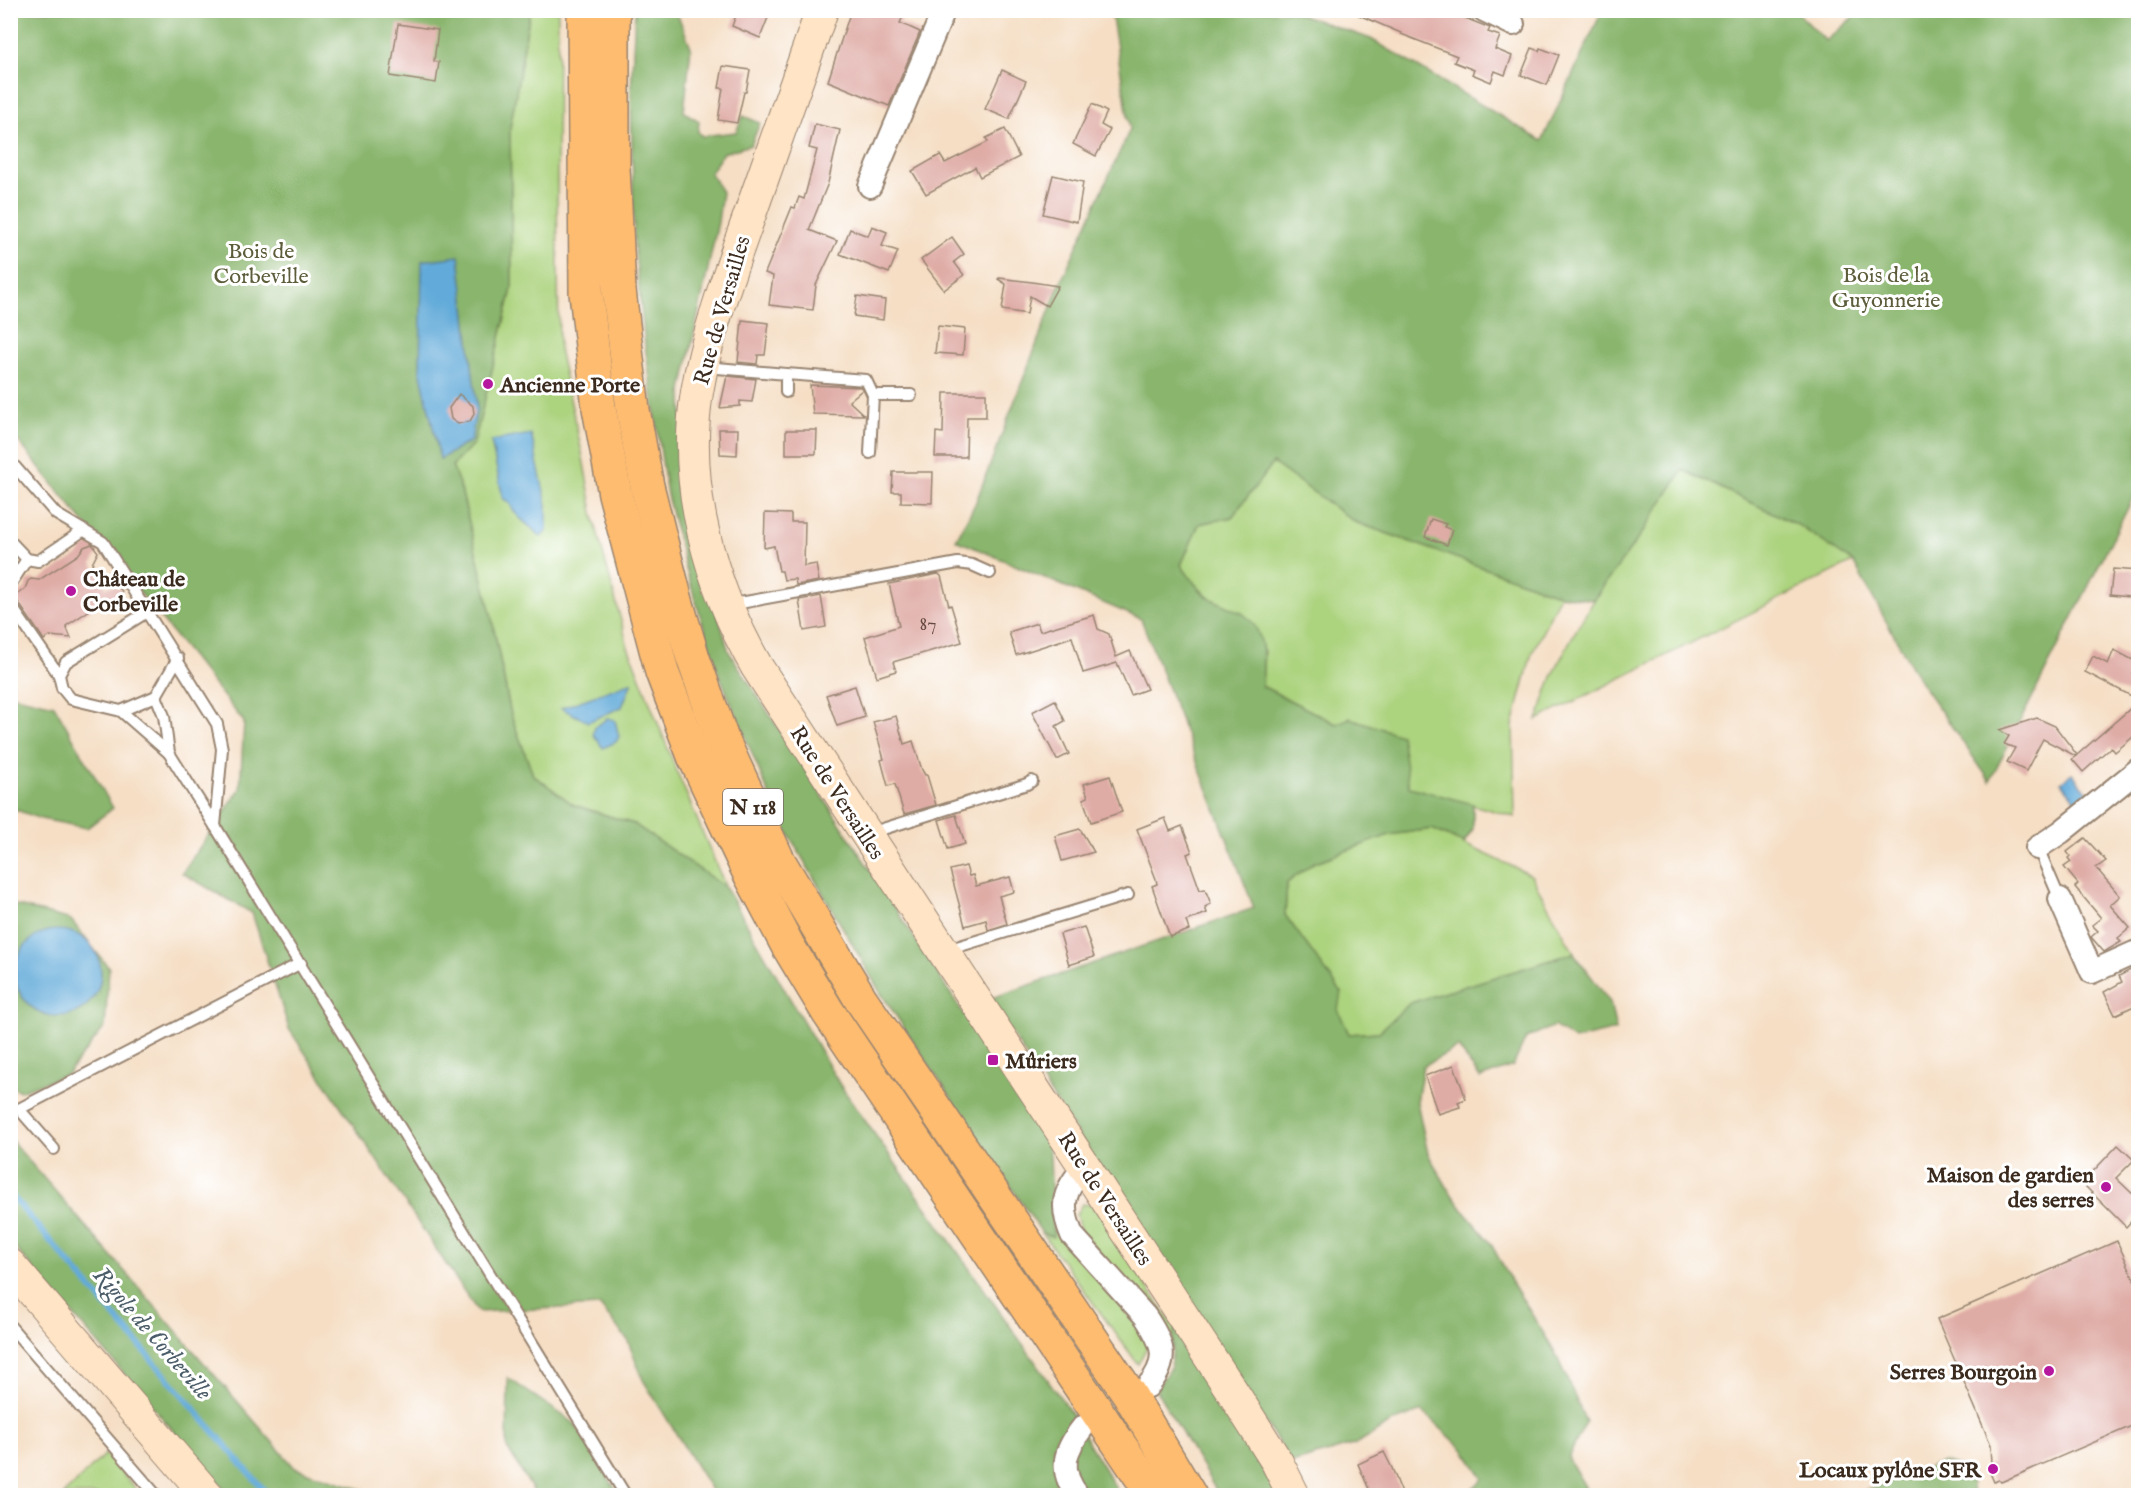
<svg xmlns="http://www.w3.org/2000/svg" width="2149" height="1506" font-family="'IM FELL English',serif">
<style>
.green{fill:#acd37e;stroke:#747e4e;stroke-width:1.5}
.forest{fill:#89b56d;stroke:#627046;stroke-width:1.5}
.water{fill:#62aad9;stroke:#4e6a7c;stroke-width:1.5}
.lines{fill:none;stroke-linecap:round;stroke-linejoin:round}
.stream{stroke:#62aad9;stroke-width:6}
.building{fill:#dfaba5}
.lane-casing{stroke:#988471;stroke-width:14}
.street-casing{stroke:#988471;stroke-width:26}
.secondary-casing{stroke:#988471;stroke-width:34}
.highway-casing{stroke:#988471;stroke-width:36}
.lane{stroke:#fff;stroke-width:10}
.street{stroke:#fff;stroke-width:22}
.secondary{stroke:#ffe4c6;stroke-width:32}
.highway{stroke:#febc70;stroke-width:33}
.poi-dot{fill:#b5179e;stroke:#fff;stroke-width:2}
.labels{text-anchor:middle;stroke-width:6;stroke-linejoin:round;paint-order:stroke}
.number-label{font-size:20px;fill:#644a40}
.shield{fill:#fff;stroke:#766a62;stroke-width:1.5}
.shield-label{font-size:21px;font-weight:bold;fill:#3b2a1e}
.park-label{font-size:22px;fill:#5d5d3b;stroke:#fff}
.street-label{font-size:22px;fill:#3b2a1e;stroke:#fff}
.poi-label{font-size:22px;font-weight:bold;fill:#3b2a1e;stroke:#fff;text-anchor:start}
.water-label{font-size:24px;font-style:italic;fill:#4b5d69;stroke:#fff}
</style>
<rect width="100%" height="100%" fill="#fff"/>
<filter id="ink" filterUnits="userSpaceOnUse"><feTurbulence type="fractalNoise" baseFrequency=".0167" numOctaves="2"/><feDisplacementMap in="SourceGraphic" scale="12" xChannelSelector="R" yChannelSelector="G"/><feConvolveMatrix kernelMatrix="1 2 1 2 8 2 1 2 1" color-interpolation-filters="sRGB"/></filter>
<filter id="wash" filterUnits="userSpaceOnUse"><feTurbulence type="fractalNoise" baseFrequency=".008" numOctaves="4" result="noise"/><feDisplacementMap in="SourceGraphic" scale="24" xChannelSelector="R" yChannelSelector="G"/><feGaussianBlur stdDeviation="1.35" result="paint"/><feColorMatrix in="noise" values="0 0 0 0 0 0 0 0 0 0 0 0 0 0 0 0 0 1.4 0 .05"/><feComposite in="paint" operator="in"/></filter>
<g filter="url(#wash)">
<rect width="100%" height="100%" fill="#f5dec4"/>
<g class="green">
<path d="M530,11H558L557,186L559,349L582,453L595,523L628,647L675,767L726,888L634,824L574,805L533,775L511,715L491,614L461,490L452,466L474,443L512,289L510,128Z"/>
<path d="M1273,463L1355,522L1560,595L1531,656L1513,725L1515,817L1409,787L1336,724L1262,686L1264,651L1243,614L1208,597L1192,581L1181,565L1199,524L1232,517Z"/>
<path d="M1683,470L1798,525L1853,562L1537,720C1542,706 1546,691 1552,677C1586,602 1638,538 1683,470Z"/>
<path d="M1432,829L1531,875L1574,953L1411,1003L1379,1032L1349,1034L1308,948L1285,915L1287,883L1313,863L1389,835Z"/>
<path d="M1082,1204L1091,1205L1102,1216L1174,1328L1173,1350L1158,1321L1080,1230L1076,1214Z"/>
<path d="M1052,1228L1115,1298L1150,1341L1138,1364L1042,1233L1053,1237Z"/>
<path d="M105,1454L141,1495H63Z"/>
</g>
<g class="forest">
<path d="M10,11H530L510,128L512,289L474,443L452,466L461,489L491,614L511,715L533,775L574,805L634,824L726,888L840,1085L1067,1407L1120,1495H714L643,1380L627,1339L600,1306L478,1312L289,1029L252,913L182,873L240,789L244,722L11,432Z"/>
<path d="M635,11H676L691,47L684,112L699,121L698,132L702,136L736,132L743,116L760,123L751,145L723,153L710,173L722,192L718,222L682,390L684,502L729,652L1044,1138L1050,1155L1053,1237L1042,1233L880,992L778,816L717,669L687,573L667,495L645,345L634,243L631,94Z"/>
<path d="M1111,11H1291L1371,39L1542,141L1602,11H1796L1826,41L1858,13L1857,11H2138V488L1990,781L1919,680L1853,562L1798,525L1683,470L1638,539L1593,600L1560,595L1355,522L1273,463L1232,517L1199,524L1181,565C1189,576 1197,589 1208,597C1218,604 1231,607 1242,613C1267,630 1264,660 1262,686L1336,724L1350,718L1401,735L1409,787L1473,804V829L1464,843L1432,829L1389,835L1313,863L1287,883L1285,915L1341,992L1338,1010L1349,1034L1379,1032L1410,1003L1574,953L1610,1002L1616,1030L1574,1040L1554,1026L1526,1038L1513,1066L1480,1078L1458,1047L1423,1066L1417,1102L1428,1154L1450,1192L1466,1214L1490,1242L1511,1281L1554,1350L1586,1422L1568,1458L1590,1495H1467L1483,1478L1464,1450L1422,1411L1392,1422L1356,1444L1292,1463L989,999L1254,908L1141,619L956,540L975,504L1059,286L1130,129Z"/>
<path d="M11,695L54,705L113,808L87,828L41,819L11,808Z"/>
<path d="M15,905L71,920L109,968L105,1027L67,1074L20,1091L11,1086L10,914Z"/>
<path d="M10,1139L295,1468L379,1495H229L11,1243Z"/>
<path d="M1174,1328L1230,1410L1277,1495H1219L1156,1390L1171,1366Z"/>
<path d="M508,1378L574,1423L619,1495H536L507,1448Z"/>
<path d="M1943,1462L1970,1470L1973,1495H1854Z"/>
</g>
<g class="water">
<path d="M459,256L477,408L471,441L440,459L420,370L422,261Z"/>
<path d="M531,434L547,505V531L541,537C530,525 515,518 509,502L503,499L491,441Z"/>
<path d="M632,682L622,707L588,722L561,708Z"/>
<path d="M608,718L615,720L619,737L616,742L603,748L593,734L595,727Z"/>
<path d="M2072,773L2090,795L2079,804L2061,782Z"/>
<circle cx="58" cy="973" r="43"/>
</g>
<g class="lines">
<path class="stream" d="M10,1194L269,1496"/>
</g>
<g id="blocks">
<g class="building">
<path d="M738,10H771L760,38L732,26Z"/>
<path d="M851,10H906L900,23L920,32L889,106L828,81Z"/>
<path d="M1347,10H1445L1490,28L1488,32L1500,36L1495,49L1512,56L1505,75L1495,71L1491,82L1472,74L1474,70L1454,62L1457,56L1401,34V33Z"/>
<path d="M398,24L438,30L434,61L439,62L436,83L390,76Z"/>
<path d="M1532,48L1539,51L1540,48L1559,55L1547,85L1521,75Z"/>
<path d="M723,66L750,70L746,92H744L737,123L718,120L723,88H719Z"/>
<path d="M1002,70L1026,81L1009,119L985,109Z"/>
<path d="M1092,104L1107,112L1101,125L1110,130L1096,156L1073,144Z"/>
<path d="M815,124L840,130L828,183L809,230L837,241L816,285L813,310L769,305L773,276L765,273L792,207L795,208L799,197L804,199L817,150L809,148Z"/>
<path d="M1005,129L1019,157L980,177L975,167L926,194L912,171L940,155L945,163L988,142L986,138Z"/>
<path d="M1053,175L1083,182L1077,222L1043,214Z"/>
<path d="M872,226L887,232L882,246L898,251L889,273L840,254L850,229L868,236Z"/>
<path d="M952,237L964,254L954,262L964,275L944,290L921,260Z"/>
<path d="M999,278L1032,282L1058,286L1047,306L1030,296L1027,314L1002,310L1006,284L998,279Z"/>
<path d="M857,296L885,300L883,320L854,316Z"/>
<path d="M742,320L769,323L765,355H758L757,364L738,362Z"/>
<path d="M938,326L965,329L963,355L935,353Z"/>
<path d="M727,376L756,379L752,402L740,401V406L720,408Z"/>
<path d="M810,385L861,387L862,390L849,401L864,415L813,414Z"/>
<path d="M944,393H986V417H967L966,457H935L936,432L943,433Z"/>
<path d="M459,394L473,406L474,414L470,421L458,424L451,419L449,408Z"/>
<path d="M719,429H738L737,455L720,454Z"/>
<path d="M786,430H817L816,454H786Z"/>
<path d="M893,472H933L932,503L901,502V492H892Z"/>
<path d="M765,513L791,514V522H805L804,566L816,564L819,581L796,585L795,579L784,580L782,571H779L774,546L764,548Z"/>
<path d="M1431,519L1446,524L1444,527L1452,530L1447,545L1425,537Z"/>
<path d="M92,544L98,552L92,564L106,587L116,586L122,591L121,597L116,604L105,600L66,626L71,638L50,636L44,640L14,596L25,589L28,581L31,579L39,580L78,555L84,547Z"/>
<path d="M2113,569L2139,571V598L2110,595Z"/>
<path d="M938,574L941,576L949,606L951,605L962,642L893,662L896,671L877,677L865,637L899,626L889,584Z"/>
<path d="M821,596L826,627L804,631L799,600Z"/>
<path d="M1094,615L1098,629L1109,634L1116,657L1130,651L1147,689L1131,695L1117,663L1083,673L1072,637L1016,655L1009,632L1037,623L1040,631Z"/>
<path d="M2114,650L2137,662L2132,673L2139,676V700L2085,672L2093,656L2108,664Z"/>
<path d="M855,686L865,717L837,726L826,695Z"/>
<path d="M1055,700L1065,721L1056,726L1069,754L1057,760L1032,712Z"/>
<path d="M2139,701V732L2115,752L2111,747L2083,772L2072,759L2076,756L2043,739L2026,771L2007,762L2015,748L2004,744L2009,736L1999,730L2037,718L2055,726L2077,755Z"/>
<path d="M896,716L904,744L913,741L922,770L925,775H927L936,805L904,814L895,784L888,786L881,760L884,759L873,722Z"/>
<path d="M1110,776L1122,812L1091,822L1083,799L1088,797L1084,784Z"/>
<path d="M956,815L965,844L948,849L939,820Z"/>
<path d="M1165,818L1170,831L1182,826L1192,852L1187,854L1200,890L1205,889L1211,904L1205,907L1207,913L1186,921L1189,930L1170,937L1152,886L1157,884L1156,879L1137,829Z"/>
<path d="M1080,829L1094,852L1062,861L1055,836Z"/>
<path d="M2085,838L2106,861L2096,868L2120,896L2110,905L2130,928L2118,938L2121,942L2104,952L2091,937L2098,931L2092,925L2101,918L2075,887L2078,884L2064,867L2071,862L2068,858L2070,856L2067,852Z"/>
<path d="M966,866L969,876L973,875L976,886L1010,877L1014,892L999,896L1007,924L988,930L986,920L965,926L950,870Z"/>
<path d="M1084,927L1094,957L1069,965L1060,934Z"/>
<path d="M2134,968L2139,975V1014L2134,1006L2115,1015L2104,992L2122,982L2119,976Z"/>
<path d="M1454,1065L1466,1099L1458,1102L1460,1107L1438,1114L1425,1076Z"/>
<path d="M2118,1145L2134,1160L2116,1178L2139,1200V1213L2126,1227L2082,1183Z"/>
<path d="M2117,1241L2139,1289V1423L2001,1482L1999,1480L1994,1482L1987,1466L1992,1464L1991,1445L1937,1319Z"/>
<path d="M1384,1452L1392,1468L1403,1496H1372L1358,1464Z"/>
</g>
</g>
</g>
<g filter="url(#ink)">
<use href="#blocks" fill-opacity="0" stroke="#988471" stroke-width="1.5"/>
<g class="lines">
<defs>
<g id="lane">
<path d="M706,367L786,374V392"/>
<path d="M786,374L866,380L873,395"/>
<path d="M870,453L873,395H911"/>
<path d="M10,461L56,514L103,542L217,724L222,749L215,826L626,1496"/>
<path d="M10,541L27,559L38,561L84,530"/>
<path d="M10,585L27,559"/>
<path d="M10,604L59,675"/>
<path d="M729,605L958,563L972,565L990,573"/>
<path d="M147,612L66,662L59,675L62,688L71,699L121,711L156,696L178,658"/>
<path d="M156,696L164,716L169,753"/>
<path d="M121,711L169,753L215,826"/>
<path d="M870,833L1027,784L1032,781"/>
<path d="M2038,848L2056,890"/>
<path d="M947,950L1128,895"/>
<path d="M54,1149L19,1109L301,963"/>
<path d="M10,1326L157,1496"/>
</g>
<g id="street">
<path d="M1484,10L1513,24"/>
<path d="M870,186L944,10"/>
<path d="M2037,848L2061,832L2138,770"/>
<path d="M2060,899L2092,972L2134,953L2138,956"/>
<path d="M1085,1166C1064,1190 1059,1204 1072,1235L1145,1316C1162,1342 1171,1359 1148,1386"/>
<path d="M1078,1496C1058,1470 1064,1451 1083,1427"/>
</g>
<g id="secondary">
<path d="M822,10C797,79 773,148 749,217C729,274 707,332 697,392C682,486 710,585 757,667L1232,1391L1277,1462L1294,1496"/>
<path d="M10,1265L208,1496"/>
</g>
<g id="highway">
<path d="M584,10L586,293L599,408L615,494L662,672L694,756L748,870L788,946L828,1012L1154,1496"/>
<path d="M613,10V167L619,290L633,410L647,486L676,601L693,658L722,739L778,860L860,998L1129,1394L1190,1496"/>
</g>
</defs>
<use href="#lane" class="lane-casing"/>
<use href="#street" class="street-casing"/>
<use href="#secondary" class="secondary-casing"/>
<use href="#highway" class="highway-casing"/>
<use href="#lane" class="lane"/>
<use href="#street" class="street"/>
<use href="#secondary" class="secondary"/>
<use href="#highway" class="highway"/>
</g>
</g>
<g class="poi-dot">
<circle cx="488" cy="384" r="6"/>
<circle cx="71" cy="591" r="6"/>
<rect x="987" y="1054" width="12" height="12" rx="3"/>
<circle cx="2106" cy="1187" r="6"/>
<circle cx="2049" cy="1371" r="6"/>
<circle cx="1993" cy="1469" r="6"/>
</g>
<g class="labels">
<g class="number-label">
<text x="928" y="630">87</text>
</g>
<rect class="shield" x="723" y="789" width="60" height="36" rx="4.5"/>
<g class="shield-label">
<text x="753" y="814">N 118</text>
</g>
<g class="park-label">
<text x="261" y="258">Bois de<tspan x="261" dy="25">Corbeville</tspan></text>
<text x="1886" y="282">Bois de la<tspan x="1886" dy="25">Guyonnerie</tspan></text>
</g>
<g class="street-label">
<text transform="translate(721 310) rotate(-74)" y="8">Rue de Versailles</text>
<text transform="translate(838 792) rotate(57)" y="8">Rue de Versailles</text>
<text transform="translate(1106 1198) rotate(57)" y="8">Rue de Versailles</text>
</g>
<g class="poi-label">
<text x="500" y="392">Ancienne Porte</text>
<text x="83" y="586">Château de<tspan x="83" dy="25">Corbeville</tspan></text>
<text x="1005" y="1068">Mûriers</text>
<text x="2094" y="1182" text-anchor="end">Maison de gardien<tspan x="2094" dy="25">des serres</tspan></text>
<text x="2037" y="1379" text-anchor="end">Serres Bourgoin</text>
<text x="1981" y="1477" text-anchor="end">Locaux pylône SFR</text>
</g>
<g class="water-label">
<text transform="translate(153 1333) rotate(49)" y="8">Rigole de Corbeville</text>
</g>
</g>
<rect width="2149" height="1506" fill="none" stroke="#fff" stroke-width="36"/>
</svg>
